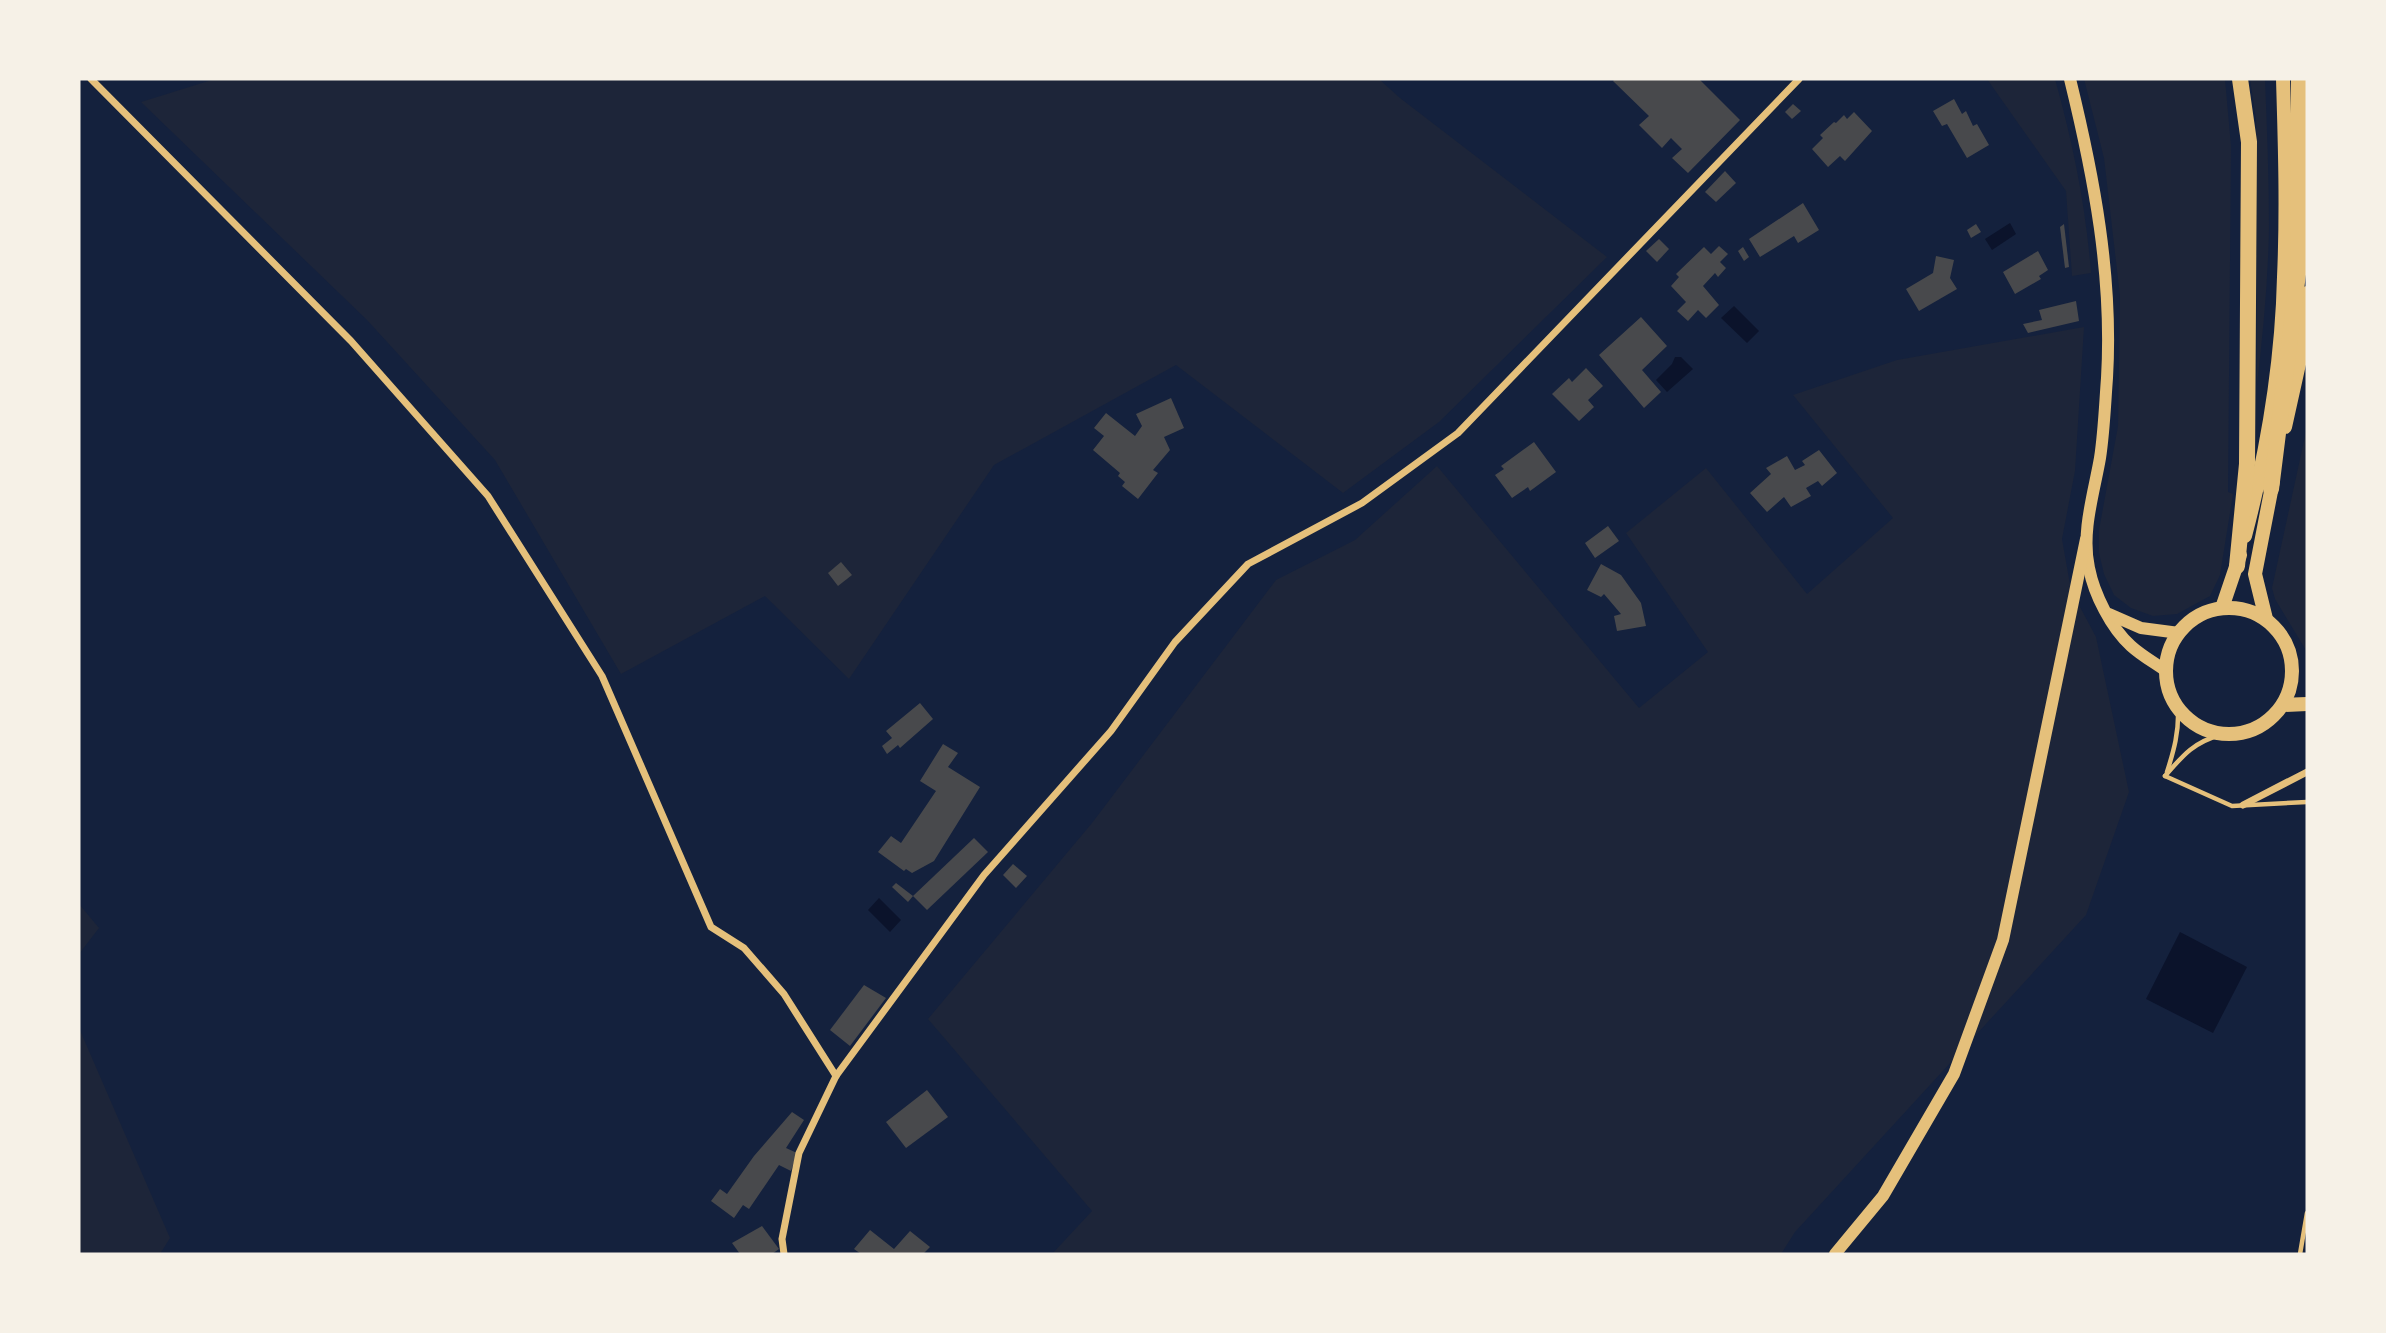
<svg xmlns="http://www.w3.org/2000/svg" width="2386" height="1333" font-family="Figtree,sans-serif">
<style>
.green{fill:#1d2539}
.water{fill:#0b132b}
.building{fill:#48494c}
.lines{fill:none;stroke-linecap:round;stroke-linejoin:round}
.service{stroke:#e5c07b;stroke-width:4.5}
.minor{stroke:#e5c07b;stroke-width:7}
.tertiary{stroke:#e5c07b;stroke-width:12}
.primary{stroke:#e5c07b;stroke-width:14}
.trunk{stroke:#e5c07b;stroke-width:16}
</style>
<rect width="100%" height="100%" fill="#14213d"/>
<g class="green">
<path d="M215,79H1379L1400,98L1607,257L1439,422L1343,493L1176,365L994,465L849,679L765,596L621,674L495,460L367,320L141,102Z"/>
<path d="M1987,79H2055C2073,143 2086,207 2091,273L2072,276L2066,191Z"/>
<path d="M2084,79H2225L2231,146L2228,492L2233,494L2220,575L2210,596L2177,614L2153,616L2131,608L2114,595L2104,574L2099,553V530L2118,426L2120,296L2104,158Z"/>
<path d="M2250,79H2265C2267,129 2269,179 2269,229C2268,282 2263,333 2257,385L2256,119Z"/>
<path d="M2084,327L2075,471L2062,539L2071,590L2096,637L2129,792L2086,915L1795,1232L1781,1254H1052L1092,1211L928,1019L1092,823L1276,580L1355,540L1437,466L1639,708L1708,652L1626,533L1706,468L1807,594L1893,518L1793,395L1897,360Z"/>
<path d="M2307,427V652L2275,599L2272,588Z"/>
<path d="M79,904L99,928L79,954Z"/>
<path d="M79,1028L170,1238L160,1254H79Z"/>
</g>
<g class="water">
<path d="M2010,223L2016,234L1992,250L1985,239Z"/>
<path d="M1734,306L1759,331L1747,343L1721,318Z"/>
<path d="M1675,357H1681L1693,369L1667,392L1656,380L1672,364Z"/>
<path d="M879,898L901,920L890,932L868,910Z"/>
<path d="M2180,932L2247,967L2213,1033L2146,999Z"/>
</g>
<g class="building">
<path d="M1615,79H1699L1740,120L1688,173L1672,158L1682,149L1671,138L1662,148L1639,125L1649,116L1613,81Z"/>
<path d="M1954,99L1962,114L1966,111L1973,126L1977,124L1989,145L1967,158L1947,124L1942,126L1933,111Z"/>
<path d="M1793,104L1801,111L1792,119L1785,112Z"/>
<path d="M1854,112L1872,131L1845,161L1840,156L1828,167L1812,149L1823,138L1820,135L1834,122L1836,123L1844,115L1847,119Z"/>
<path d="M1725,171L1736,183L1716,202L1705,192Z"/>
<path d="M1803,203L1819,230L1798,243L1794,236L1760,257L1749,239Z"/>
<path d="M1976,224L1981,232L1971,238L1967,230Z"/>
<path d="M2064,224L2069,267L2065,268L2060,227Z"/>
<path d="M1659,239L1669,249L1657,262L1646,251Z"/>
<path d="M1719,246L1728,254L1720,262L1726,268L1718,277L1715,273L1703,286L1719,305L1706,318L1698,310L1688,321L1677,311L1686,302L1671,286L1679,277L1676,274L1704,247L1711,254Z"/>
<path d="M1743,247L1749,257L1744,261L1738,251Z"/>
<path d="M2038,251L2048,270L2039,276L2041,279L2015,294L2003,272Z"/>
<path d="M1936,256L1954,260L1950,278L1957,289L1919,311L1906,289L1933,273Z"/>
<path d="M2076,301L2079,321L2028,333L2023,324L2042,320L2039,310Z"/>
<path d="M1641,317L1667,346L1642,370L1661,392L1644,408L1599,355Z"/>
<path d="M1586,368L1603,386L1588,400L1594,407L1579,421L1552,394L1569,378L1572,382Z"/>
<path d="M1171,398L1184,428L1164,437L1170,450L1153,470L1158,473L1138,499L1122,486L1125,482L1118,476L1120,473L1093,450L1104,436L1094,428L1106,413L1135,436L1142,426L1136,414Z"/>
<path d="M1534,442L1556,472L1530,491L1528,487L1512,498L1495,475L1504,469L1501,466Z"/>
<path d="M1819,450L1837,473L1822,486L1818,481L1806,488L1811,496L1791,507L1784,497L1767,512L1750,493L1771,474L1766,468L1787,456L1795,470L1805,465L1802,461Z"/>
<path d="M1608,526L1619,541L1595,558L1585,543Z"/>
<path d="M841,562L852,575L838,586L828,573Z"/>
<path d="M1601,564L1621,575L1641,603L1646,626L1617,631L1614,616L1621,614L1604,594L1601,597L1587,590Z"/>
<path d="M920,703L933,719L900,748L898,745L887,754L882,746L892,738L886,731Z"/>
<path d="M943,744L958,753L948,767L980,787L934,861L912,873L906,869L904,871L878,852L891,836L901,843L936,791L920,781Z"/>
<path d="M974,838L988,852L927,910L913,896Z"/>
<path d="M1013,864L1027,876L1016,888L1003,875Z"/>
<path d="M896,883L913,896L908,902L892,887Z"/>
<path d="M864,985L886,998L850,1046L830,1030Z"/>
<path d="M927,1090L948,1117L906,1148L886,1122Z"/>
<path d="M792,1112L804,1120L786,1148L797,1153L791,1171L779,1165L749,1209L743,1205L734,1218L711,1201L720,1189L727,1194L754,1156Z"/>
<path d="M762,1226L779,1249L772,1254H740L732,1243Z"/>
<path d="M870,1230L894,1249L910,1231L930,1247L923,1254H861L854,1249Z"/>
</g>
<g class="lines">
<g class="service">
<path d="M2167,772C2174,750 2179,732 2178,709"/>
<path d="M2165,776L2232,806L2307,802"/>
<path d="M2165,776C2184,754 2193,743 2222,734"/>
<path d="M2300,1254L2307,1213"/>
</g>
<g class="minor">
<path d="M91,79L351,341L488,496L602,676L711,927L744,948L784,994L836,1076"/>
<path d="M2243,805L2307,772"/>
<path d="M784,1254L782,1239L799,1153L836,1076L984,875L1111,731L1175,642L1248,564L1362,503L1458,433L1799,79"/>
</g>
<g class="tertiary">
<path d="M2070,79C2094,177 2113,276 2107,378C2105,404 2104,432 2100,458C2094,493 2081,532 2089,568C2094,594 2111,628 2131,646C2142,656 2155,663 2166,671"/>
<path d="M2109,614L2141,628L2179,633"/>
<path d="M1835,1254L1883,1196L1954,1074L2003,940L2086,539"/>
</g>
<g class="primary">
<path d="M2285,427L2299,364L2307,293"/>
<path d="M2245,536C2267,452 2282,364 2284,277C2287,211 2285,145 2283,79"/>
<circle cx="2229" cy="671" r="63"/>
<path d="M2222,608L2240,555"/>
<path d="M2266,619L2255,574L2273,481"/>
<path d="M2283,705L2307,704"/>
</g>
<g class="trunk">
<path d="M2271,489L2298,274L2299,79"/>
<path d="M2237,566L2247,464L2249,142L2240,79"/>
</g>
</g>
<rect width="2386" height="1333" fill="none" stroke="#f6f1e7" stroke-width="161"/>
</svg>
